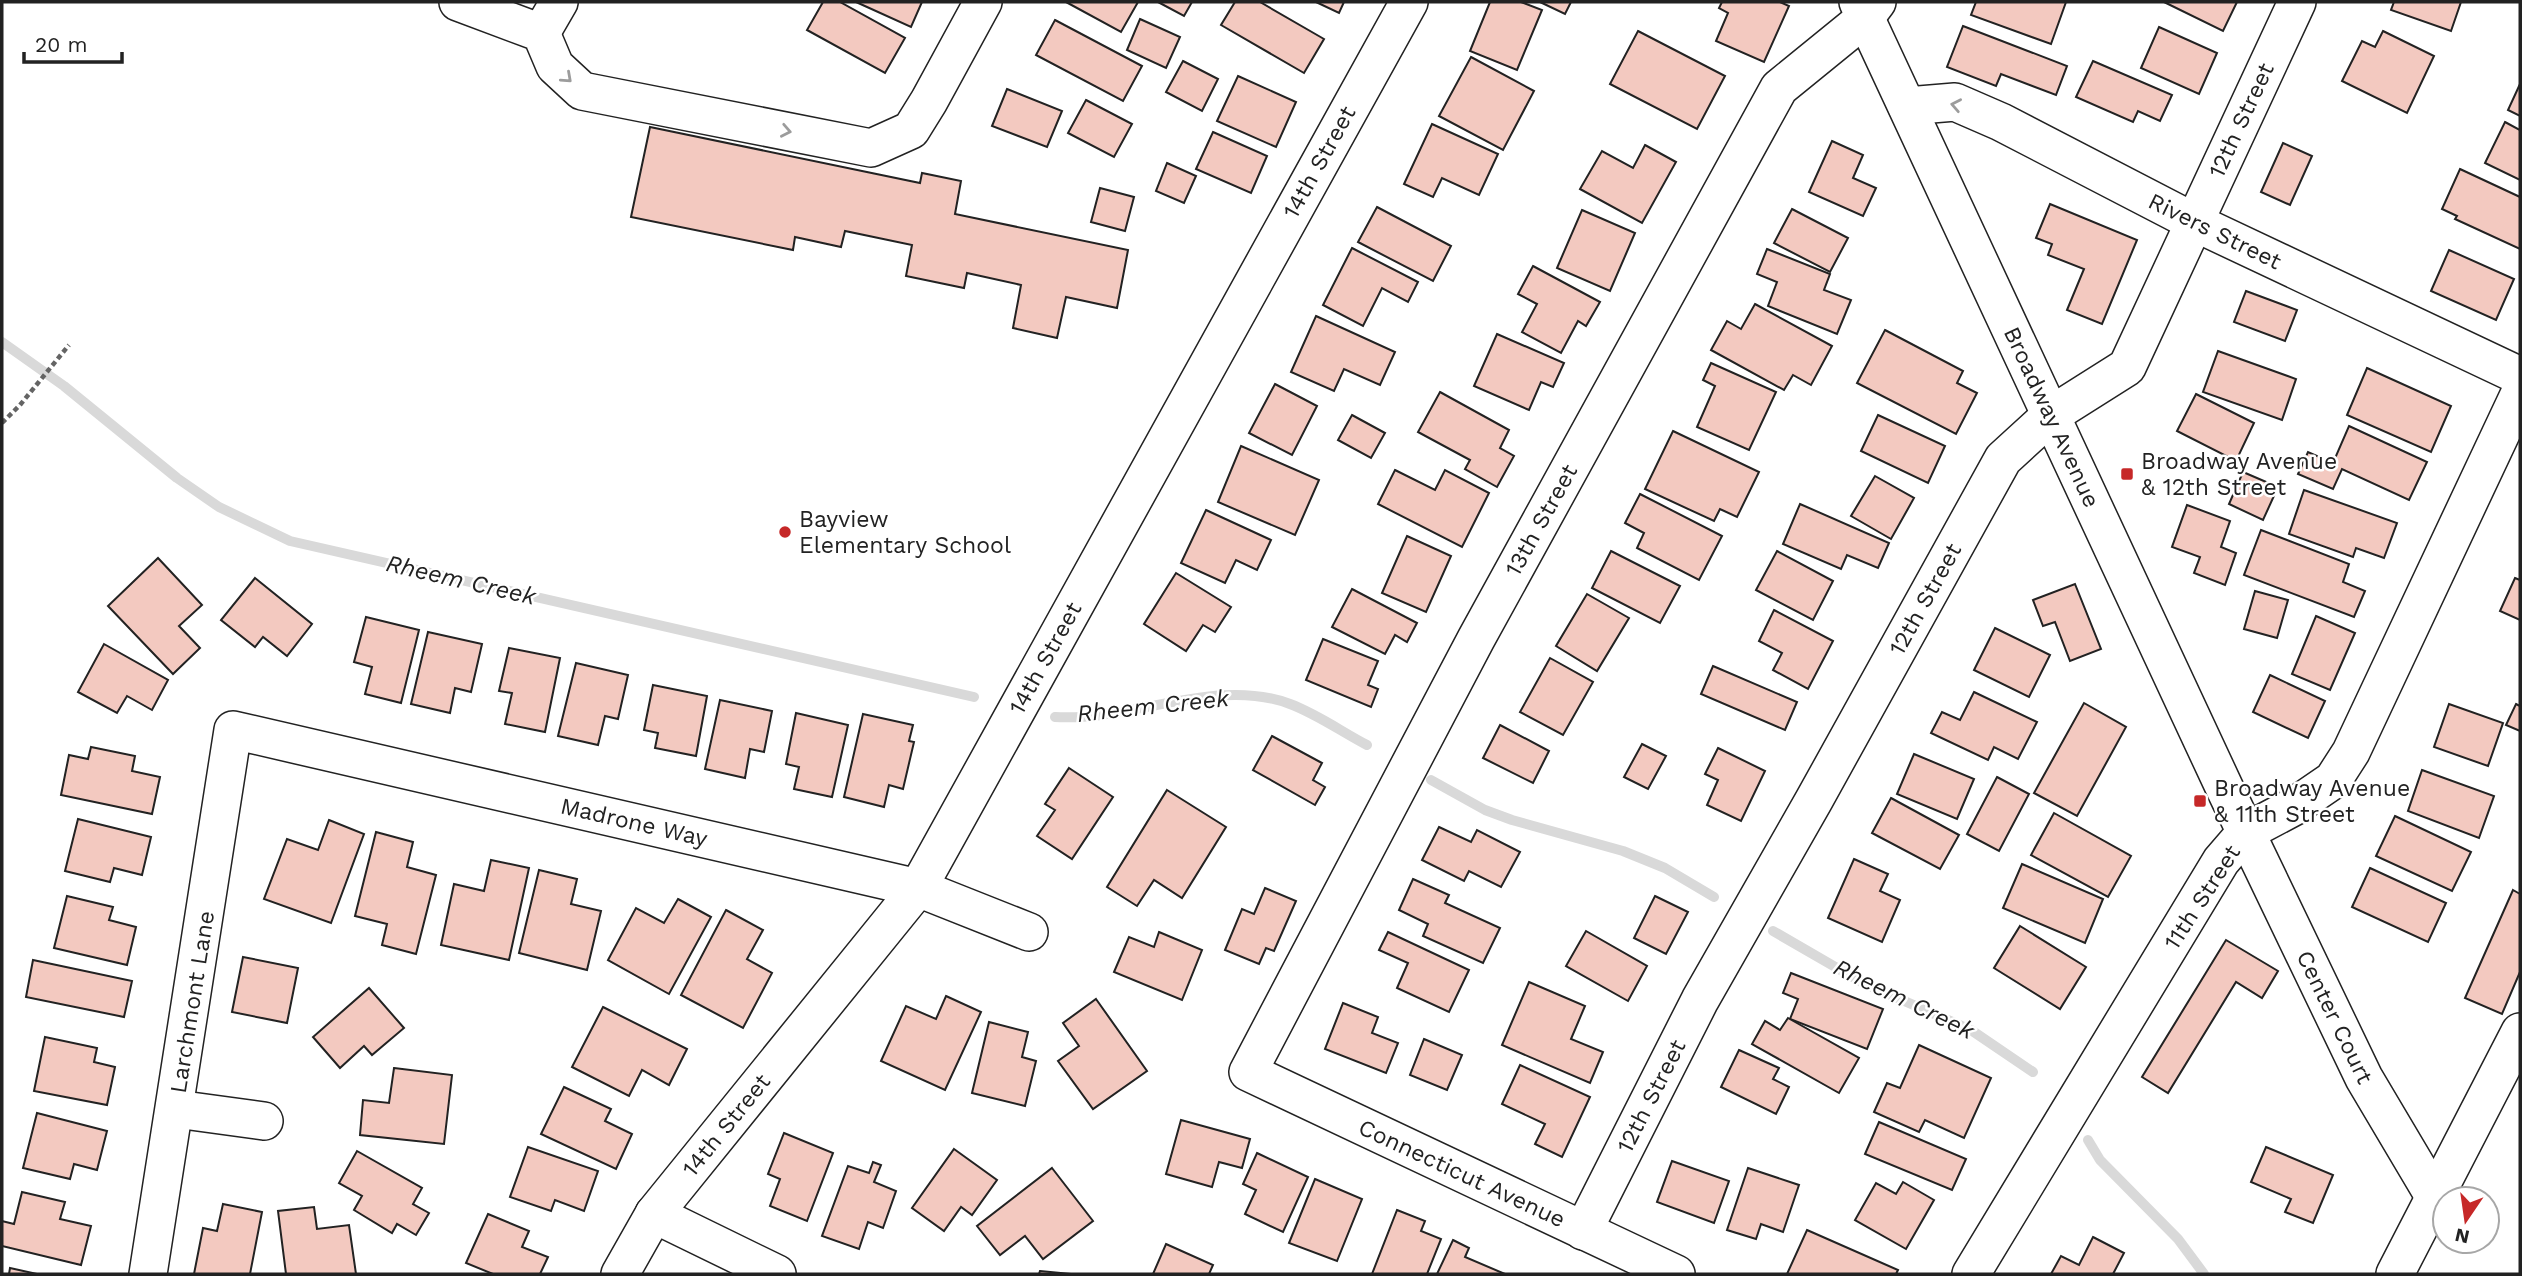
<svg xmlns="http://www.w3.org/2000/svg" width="2522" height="1276" font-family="'Work Sans',sans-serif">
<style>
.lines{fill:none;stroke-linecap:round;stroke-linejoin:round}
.stream{stroke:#d9d9d9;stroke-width:10}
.building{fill:#f3c9c0;stroke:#222;stroke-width:2}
.minor-casing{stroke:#222;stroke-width:40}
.path{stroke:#646464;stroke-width:4.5;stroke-dasharray:5 3.5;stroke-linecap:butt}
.minor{stroke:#fff;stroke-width:37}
.oneway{stroke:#9c9c9c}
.poi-dot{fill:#c62828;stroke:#fff;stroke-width:2.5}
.labels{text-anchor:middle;stroke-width:5;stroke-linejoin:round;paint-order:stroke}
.street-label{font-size:23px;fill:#222;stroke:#fff}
.poi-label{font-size:23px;fill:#222;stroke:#fff;text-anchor:start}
.water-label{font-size:24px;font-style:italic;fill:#222;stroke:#fff}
</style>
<rect width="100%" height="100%" fill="#fff"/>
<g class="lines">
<g class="stream">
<path d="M2,342L64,386L177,478L219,507L290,541L974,697"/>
<path d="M1055,717C1131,722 1217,676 1290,704C1317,714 1342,732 1367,745"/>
<path d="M1431,780L1485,810L1512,820L1623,851L1665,868L1714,897"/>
<path d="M1773,931L1863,983L1971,1030L2033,1072"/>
<path d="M2088,1140L2100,1160L2178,1239L2204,1274"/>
</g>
</g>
<g class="building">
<path d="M823,2H840L905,38L885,73L807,30Z"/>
<path d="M856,2H922L911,27Z"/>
<path d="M1066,2H1138L1121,32Z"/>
<path d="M1158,2H1192L1184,16Z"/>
<path d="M1235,2H1260L1324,39L1304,73L1221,25Z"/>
<path d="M1316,2H1344L1339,13Z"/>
<path d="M1490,2H1521L1542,10L1517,70L1470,51Z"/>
<path d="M1540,2H1571L1565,14Z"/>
<path d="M1722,2H1780L1789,6L1764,62L1716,41L1728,13L1719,8Z"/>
<path d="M1976,2H2066L2051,44L1971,15Z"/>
<path d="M2164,2H2237L2223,31Z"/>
<path d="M2394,2H2461L2451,31L2391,10Z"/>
<path d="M1140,19L1180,37L1166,68L1127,50Z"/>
<path d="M1055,20L1142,66L1123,101L1036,55Z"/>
<path d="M1963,26L2067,66L2056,95L2001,74L1996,86L1947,67Z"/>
<path d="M2159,27L2217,53L2199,94L2141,68Z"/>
<path d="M1638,31L1725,76L1697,129L1610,84Z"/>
<path d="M2383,31L2434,56L2407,113L2342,81L2362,41L2375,47Z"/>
<path d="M1471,57L1534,91L1503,150L1439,116Z"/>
<path d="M1183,61L1218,79L1202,111L1166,92Z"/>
<path d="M2093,61L2172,95L2160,121L2138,111L2133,122L2076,97Z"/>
<path d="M1238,76L1296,102L1276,147L1217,121Z"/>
<path d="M2520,84V116L2508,110Z"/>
<path d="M1007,89L1062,111L1047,147L992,126Z"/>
<path d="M1086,100L1132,124L1114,157L1068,133Z"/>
<path d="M2505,122L2520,130V180L2485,163Z"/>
<path d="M1432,124L1498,154L1479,195L1442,178L1433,197L1404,184Z"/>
<path d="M650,127L920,183L922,173L961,181L955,214L1128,250L1117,308L1066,297L1057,338L1013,328L1021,285L967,273L964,288L906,276L912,245L845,231L841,247L795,237L793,250L631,217Z"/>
<path d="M1213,132L1267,156L1251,193L1196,169Z"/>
<path d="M1832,141L1863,155L1853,178L1876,188L1863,216L1809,192Z"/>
<path d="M2283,143L2312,156L2290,205L2261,192Z"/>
<path d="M1645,145L1676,162L1642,223L1580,189L1602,151L1633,168Z"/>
<path d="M1167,163L1196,176L1184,203L1156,191Z"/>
<path d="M2460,169L2520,197V249L2455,219L2457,216L2442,209Z"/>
<path d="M1100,188L1134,197L1125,231L1091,222Z"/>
<path d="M2050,204L2137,240L2102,324L2067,310L2084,269L2048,255L2052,244L2036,238Z"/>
<path d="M1377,207L1451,246L1433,281L1358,242Z"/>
<path d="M1792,209L1848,238L1830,272L1774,243Z"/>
<path d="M1582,210L1635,233L1610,291L1557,268Z"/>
<path d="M1352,248L1418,282L1408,302L1382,288L1363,326L1323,305Z"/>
<path d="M1767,249L1830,274L1824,290L1851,300L1837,334L1768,306L1777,282L1757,274Z"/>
<path d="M2449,250L2514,279L2496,320L2431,291Z"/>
<path d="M1533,266L1600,302L1586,326L1578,321L1561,353L1522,332L1537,304L1518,294Z"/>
<path d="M2246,291L2297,310L2285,341L2234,322Z"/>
<path d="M1755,304L1832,346L1811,385L1793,375L1784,390L1711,350L1727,321L1741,329Z"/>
<path d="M1316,316L1395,352L1380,385L1344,369L1334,391L1291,372Z"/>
<path d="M1885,330L1963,371L1957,383L1977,393L1956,434L1857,383Z"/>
<path d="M1497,334L1564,363L1553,387L1541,382L1529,410L1474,386Z"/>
<path d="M2218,351L2296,379L2282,420L2203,392Z"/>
<path d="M1711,363L1776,392L1749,450L1697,427L1715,386L1703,380Z"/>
<path d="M2367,368L2451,406L2431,452L2347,415Z"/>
<path d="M1275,384L1317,406L1292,455L1249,433Z"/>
<path d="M1440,392L1509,430L1500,448L1514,456L1497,487L1465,469L1470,460L1418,432Z"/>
<path d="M2196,394L2254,423L2236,461L2177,431Z"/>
<path d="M1352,415L1385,433L1371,458L1338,440Z"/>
<path d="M1878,415L1945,446L1928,483L1861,451Z"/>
<path d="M2349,426L2427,462L2409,500L2342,469L2333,489L2298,474L2308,452L2333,463Z"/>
<path d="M1673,431L1759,472L1737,517L1720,509L1714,521L1645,489Z"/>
<path d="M1241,446L1319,480L1295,535L1218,502Z"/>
<path d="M1395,470L1435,490L1445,470L1489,493L1462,547L1378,504Z"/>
<path d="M2243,472L2278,487L2263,520L2229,504Z"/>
<path d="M1875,476L1914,498L1891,539L1851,516Z"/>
<path d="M2304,490L2397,523L2384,558L2356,548L2353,557L2289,534Z"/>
<path d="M1640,494L1722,536L1699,580L1637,548L1644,533L1625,523Z"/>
<path d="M1800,504L1889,543L1878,568L1847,555L1841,569L1783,544Z"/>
<path d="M2187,505L2230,521L2221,547L2236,553L2225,585L2194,573L2200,557L2172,547Z"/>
<path d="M1206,510L1271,540L1257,570L1236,560L1225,583L1181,563Z"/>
<path d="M2261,530L2349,564L2343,582L2365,591L2354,617L2244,575Z"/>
<path d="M1407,536L1451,556L1426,612L1382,593Z"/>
<path d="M1611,551L1680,586L1660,623L1592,588Z"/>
<path d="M1777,551L1833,581L1813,620L1756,590Z"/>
<path d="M158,558L202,605L179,626L200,648L173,674L108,606Z"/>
<path d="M1176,573L1231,607L1215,632L1203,625L1186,651L1144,624Z"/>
<path d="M255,578L312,624L287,656L263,637L255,647L221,620Z"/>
<path d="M2515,578L2520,580V620L2500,611Z"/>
<path d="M2075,584L2101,649L2070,661L2055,622L2043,626L2033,600Z"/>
<path d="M1352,589L1417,623L1407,642L1395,635L1385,654L1332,627Z"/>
<path d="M2255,591L2288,600L2277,638L2244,629Z"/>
<path d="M1587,594L1629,618L1597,671L1556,646Z"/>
<path d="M1774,610L1833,641L1808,689L1773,670L1782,653L1759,641Z"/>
<path d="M2316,616L2355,633L2330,690L2292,674Z"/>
<path d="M366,617L419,630L401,703L365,694L372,667L354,662Z"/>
<path d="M1995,628L2050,655L2029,697L1974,670Z"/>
<path d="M428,632L482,644L471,692L455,688L450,713L411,704Z"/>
<path d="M1323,639L1378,661L1368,685L1378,689L1371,707L1306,680Z"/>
<path d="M104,644L168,680L152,710L127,696L117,713L78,692Z"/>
<path d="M509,648L560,658L545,732L505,724L512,693L499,691Z"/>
<path d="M1550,658L1593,682L1563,735L1520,712Z"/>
<path d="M576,663L628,675L618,719L605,716L598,745L558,736Z"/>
<path d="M1713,666L1797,702L1785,730L1701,694Z"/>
<path d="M2270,675L2325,701L2308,738L2253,712Z"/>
<path d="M653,685L707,696L696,756L655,748L658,733L644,730Z"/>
<path d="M1974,692L2037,722L2018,759L1994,747L1988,760L1931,733L1942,712L1960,720Z"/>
<path d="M720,700L772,711L764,752L750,749L745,778L705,769Z"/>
<path d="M2084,703L2126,727L2077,816L2034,793Z"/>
<path d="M2449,704L2503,723L2488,766L2434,747Z"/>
<path d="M2516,704L2520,706V731L2506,725Z"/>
<path d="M796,713L848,725L832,797L794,789L799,767L786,764Z"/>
<path d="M863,714L913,725L909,741L914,742L903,789L889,785L884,807L844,797Z"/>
<path d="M1500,725L1549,751L1533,783L1483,758Z"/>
<path d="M1272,736L1322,763L1313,780L1325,787L1315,805L1253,770Z"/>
<path d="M1642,744L1666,756L1648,789L1624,777Z"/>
<path d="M91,747L135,756L132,771L160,777L152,814L61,795L69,755L88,759Z"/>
<path d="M1718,748L1765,771L1741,821L1707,805L1718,780L1705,774Z"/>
<path d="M1914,754L1974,779L1957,819L1897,794Z"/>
<path d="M1069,768L1113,797L1072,859L1037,836L1055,810L1045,804Z"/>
<path d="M2422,770L2494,796L2479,838L2408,811Z"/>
<path d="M1997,777L2029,794L1999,851L1967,834Z"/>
<path d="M1167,790L1226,827L1182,898L1154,880L1137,906L1107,887Z"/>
<path d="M1891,798L1959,835L1940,869L1872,833Z"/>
<path d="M2054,813L2131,856L2108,897L2031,855Z"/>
<path d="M2395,816L2471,852L2452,891L2376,856Z"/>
<path d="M78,819L151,837L142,875L114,868L110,882L65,871Z"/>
<path d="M329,820L364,834L331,923L264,899L287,839L318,850Z"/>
<path d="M1439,827L1471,842L1477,830L1520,852L1501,887L1469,871L1464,881L1422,860Z"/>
<path d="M376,832L413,842L407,867L436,875L416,954L382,945L387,924L355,916Z"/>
<path d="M1854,859L1888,874L1880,891L1900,900L1882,942L1828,918Z"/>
<path d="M491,860L529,868L509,960L441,945L454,884L484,891Z"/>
<path d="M2022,864L2103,899L2085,943L2003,908Z"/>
<path d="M2370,868L2446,903L2428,942L2352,907Z"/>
<path d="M539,870L577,879L571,904L601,911L587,970L519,953Z"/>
<path d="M1413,879L1449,895L1445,903L1500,928L1483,963L1423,936L1428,924L1399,910Z"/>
<path d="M1265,888L1296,901L1274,951L1266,948L1259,964L1225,950L1242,909L1254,914Z"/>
<path d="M2513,890L2520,894V972L2502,1014L2465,998Z"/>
<path d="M67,896L113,907L109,920L136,927L127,965L54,948Z"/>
<path d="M1655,896L1688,912L1666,954L1634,938Z"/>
<path d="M678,899L711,917L669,994L608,960L636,908L664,923Z"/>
<path d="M726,910L763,930L747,959L772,973L743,1028L681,995Z"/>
<path d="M2020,926L2086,967L2060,1009L1994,968Z"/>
<path d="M1586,931L1647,966L1628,1001L1566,966Z"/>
<path d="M1159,932L1202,950L1182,1000L1114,972L1129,937L1154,947Z"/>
<path d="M1388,932L1469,970L1449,1012L1397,988L1408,963L1379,950Z"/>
<path d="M2226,940L2278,971L2262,998L2236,982L2168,1093L2142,1077Z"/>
<path d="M243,957L298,968L287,1023L232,1012Z"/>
<path d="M33,960L132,981L124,1017L26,997Z"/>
<path d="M1791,973L1883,1009L1867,1049L1790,1019L1798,999L1783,993Z"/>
<path d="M1529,982L1585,1006L1571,1039L1603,1052L1590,1083L1502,1045Z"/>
<path d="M369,988L404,1028L372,1055L364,1046L340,1068L313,1037Z"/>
<path d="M946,996L981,1012L945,1090L881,1061L906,1006L936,1019Z"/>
<path d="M1096,999L1147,1071L1093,1109L1058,1061L1079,1046L1063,1023Z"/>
<path d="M1343,1003L1378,1017L1372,1033L1398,1043L1386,1073L1325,1049Z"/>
<path d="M603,1007L687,1049L669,1085L642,1070L629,1096L572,1067Z"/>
<path d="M1788,1018L1859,1058L1839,1093L1752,1044L1765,1021L1780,1030Z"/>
<path d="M989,1022L1028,1032L1022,1057L1036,1061L1025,1106L972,1093Z"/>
<path d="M45,1037L97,1048L94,1062L115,1067L107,1105L34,1091Z"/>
<path d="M1424,1039L1462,1055L1447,1090L1410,1075Z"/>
<path d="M1919,1045L1991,1078L1964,1138L1925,1120L1919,1132L1874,1112L1887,1083L1900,1088Z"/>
<path d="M1739,1050L1779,1068L1773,1079L1789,1087L1776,1114L1721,1087Z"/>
<path d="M1520,1065L1590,1097L1562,1157L1535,1144L1545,1124L1502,1104Z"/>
<path d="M394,1068L452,1075L444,1144L360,1135L363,1100L389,1103Z"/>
<path d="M564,1087L611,1109L605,1121L632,1134L616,1169L541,1134Z"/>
<path d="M37,1113L107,1131L97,1170L74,1164L70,1179L23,1168Z"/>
<path d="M1181,1120L1250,1139L1242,1168L1219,1162L1212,1187L1166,1174Z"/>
<path d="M1879,1122L1966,1159L1952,1190L1865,1154Z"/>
<path d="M784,1133L833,1153L807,1221L770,1206L780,1179L768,1174Z"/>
<path d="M528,1147L598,1171L584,1211L555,1200L551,1211L510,1197Z"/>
<path d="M2266,1147L2333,1175L2313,1223L2285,1212L2291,1199L2251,1182Z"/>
<path d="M954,1149L997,1180L972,1215L961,1207L944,1231L912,1208Z"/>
<path d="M357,1151L422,1188L413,1204L429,1213L416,1235L397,1224L392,1233L354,1210L362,1196L339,1183Z"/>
<path d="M1257,1153L1308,1177L1283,1232L1245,1214L1256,1190L1243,1184Z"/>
<path d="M1672,1161L1729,1181L1714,1223L1657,1202Z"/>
<path d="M873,1162L881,1165L874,1182L896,1191L883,1228L868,1222L859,1249L822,1236L848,1166L869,1173Z"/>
<path d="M1052,1168L1093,1221L1043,1259L1025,1236L1000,1255L977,1226Z"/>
<path d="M1748,1168L1799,1185L1783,1232L1761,1224L1756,1239L1727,1230Z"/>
<path d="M1315,1179L1362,1199L1337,1261L1289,1243Z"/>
<path d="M1903,1182L1934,1200L1906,1249L1855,1220L1876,1183L1896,1194Z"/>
<path d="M22,1192L65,1202L60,1219L91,1226L81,1265L2,1246V1221L14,1224Z"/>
<path d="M223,1204L262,1212L250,1274H194L203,1228L217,1231Z"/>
<path d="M314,1207L317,1229L349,1225L356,1274H286L278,1211Z"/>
<path d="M1397,1210L1425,1221L1421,1231L1441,1239L1427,1274H1372Z"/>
<path d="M488,1214L529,1231L522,1247L548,1257L540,1274H493L466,1263Z"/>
<path d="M1807,1230L1898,1270L1896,1274H1787Z"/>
<path d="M2093,1237L2124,1253L2113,1274H2051L2061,1256L2079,1265Z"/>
<path d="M1453,1240L1469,1248L1465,1257L1505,1274H1437Z"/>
<path d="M1166,1244L1213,1265L1209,1274H1153Z"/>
<path d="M10,1268L37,1274H9Z"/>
<path d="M1040,1271L1071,1274H1039Z"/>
</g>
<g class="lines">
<defs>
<g id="minor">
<path d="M458,2L541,33L555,66L582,91L871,148L911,130L929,101L983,2"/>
<path d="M1858,2L2225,789L2364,1078L2434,1196"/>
<path d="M541,33L559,2"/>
<path d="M1907,106L1955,102L2001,122L2194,222L2520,376"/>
<path d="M176,1109L264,1121"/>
<path d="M654,1214L777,1274"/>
<path d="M1583,1231L1700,1000L1814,800L2003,459L2051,415L2127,367L2297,2"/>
<path d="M148,1274L233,730L918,888L1029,932"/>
<path d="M620,1274L654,1214L918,888L1409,2"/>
<path d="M1676,1274L1248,1072L1476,639L1779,88L1865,18L1877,2"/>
<path d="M1971,1274L2221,861L2246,832L2295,806L2333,780L2351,752L2520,393"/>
<path d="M2395,1274L2520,1032"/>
</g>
</defs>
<use href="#minor" class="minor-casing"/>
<path class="path" d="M2,423L20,405L69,345"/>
<use href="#minor" class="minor"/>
</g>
<defs><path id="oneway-chevron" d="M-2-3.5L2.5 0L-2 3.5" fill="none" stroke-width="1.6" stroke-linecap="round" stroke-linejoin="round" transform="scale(1.75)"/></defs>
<g class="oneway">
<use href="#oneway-chevron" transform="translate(567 78) rotate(42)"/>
<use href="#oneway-chevron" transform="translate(1956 105) rotate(-169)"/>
<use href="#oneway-chevron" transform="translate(786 131) rotate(11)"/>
</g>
<g class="poi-dot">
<rect x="2120" y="467" width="14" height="14" rx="3.5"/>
<circle cx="785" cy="532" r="7"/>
<rect x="2193" y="794" width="14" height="14" rx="3.5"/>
</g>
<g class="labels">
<g class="street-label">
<text transform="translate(2241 120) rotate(-65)" y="8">12th Street</text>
<text transform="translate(1319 162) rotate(-61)" y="8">14th Street</text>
<text transform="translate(2215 231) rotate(26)" y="8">Rivers Street</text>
<text transform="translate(2052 417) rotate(65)" y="8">Broadway Avenue</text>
<text transform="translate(1541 520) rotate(-61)" y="8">13th Street</text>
<text transform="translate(1925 599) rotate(-61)" y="8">12th Street</text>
<text transform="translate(1045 658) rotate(-61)" y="8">14th Street</text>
<text transform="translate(634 822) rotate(13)" y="8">Madrone Way</text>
<text transform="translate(2202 897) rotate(-57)" y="8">11th Street</text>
<text transform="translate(192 1002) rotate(-81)" y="8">Larchmont Lane</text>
<text transform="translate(2335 1017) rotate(64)" y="8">Center Court</text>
<text transform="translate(1651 1096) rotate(-63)" y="8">12th Street</text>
<text transform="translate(726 1125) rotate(-51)" y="8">14th Street</text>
<text transform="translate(1462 1173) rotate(25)" y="8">Connecticut Avenue</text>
</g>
<g class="poi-label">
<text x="2141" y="469">Broadway Avenue<tspan x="2141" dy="26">&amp; 12th Street</tspan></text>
<text x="799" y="527">Bayview<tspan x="799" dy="26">Elementary School</tspan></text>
<text x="2214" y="796">Broadway Avenue<tspan x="2214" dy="26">&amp; 11th Street</tspan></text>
</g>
<g class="water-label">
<text transform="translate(461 580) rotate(13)" y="8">Rheem Creek</text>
<text transform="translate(1153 706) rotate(-6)" y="8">Rheem Creek</text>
<text transform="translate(1904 999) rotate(26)" y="8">Rheem Creek</text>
</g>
</g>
<rect width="2522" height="1276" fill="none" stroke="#222222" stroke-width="7"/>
<g transform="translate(2466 1220) rotate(193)"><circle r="33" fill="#ffffff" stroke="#a7a7a7" stroke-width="2"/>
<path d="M0-5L12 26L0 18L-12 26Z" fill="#c62828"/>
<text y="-10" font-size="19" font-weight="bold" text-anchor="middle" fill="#222222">N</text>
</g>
<path d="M24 52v10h98v-10" fill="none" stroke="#222222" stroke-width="3.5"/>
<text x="35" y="52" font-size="21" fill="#222222" stroke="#ffffff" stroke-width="5" paint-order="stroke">20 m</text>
</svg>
